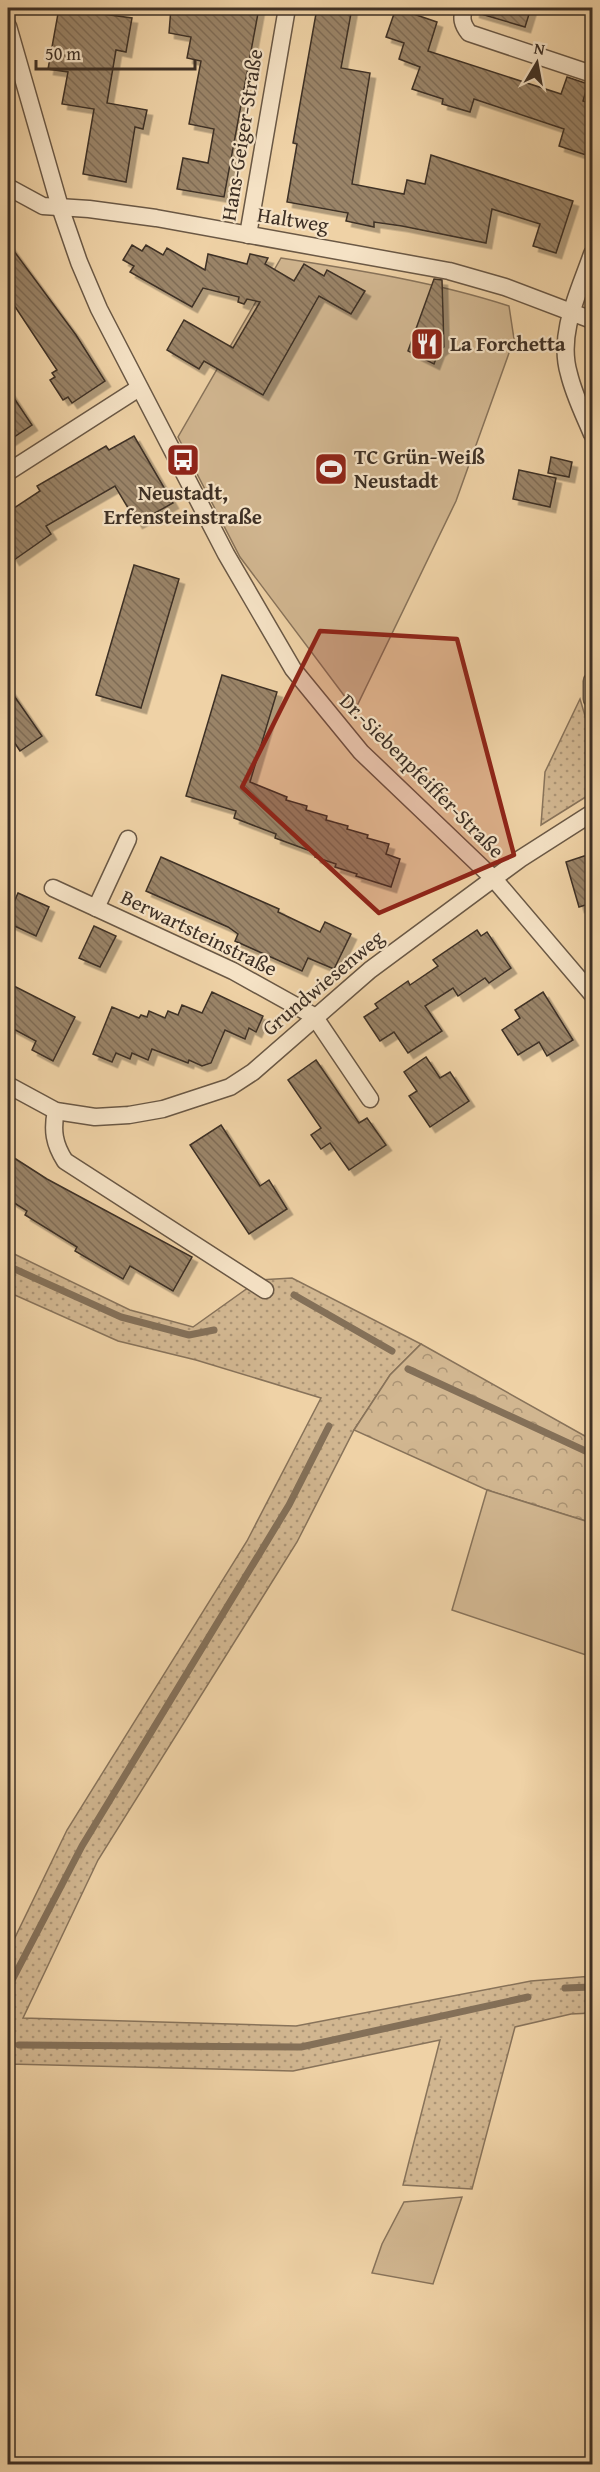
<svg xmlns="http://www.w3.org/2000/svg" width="600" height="2472" font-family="'Gentium Book Plus',serif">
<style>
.grass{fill:url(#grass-dots);stroke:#88735a;stroke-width:1.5}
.forest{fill:url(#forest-crowns);stroke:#88735a;stroke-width:1.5}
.garden{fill:#d1b690;stroke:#88735a;stroke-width:1.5}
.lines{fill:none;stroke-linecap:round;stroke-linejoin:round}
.stream{stroke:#847058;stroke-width:7}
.building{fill:url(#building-back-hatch);stroke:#3e3025;stroke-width:1.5;filter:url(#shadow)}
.minor-casing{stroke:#6a5845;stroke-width:19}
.minor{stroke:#f5e2c5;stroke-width:16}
.marked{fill:#8f2418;fill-opacity:0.2;stroke:#8f2418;stroke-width:4.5;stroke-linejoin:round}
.labels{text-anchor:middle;stroke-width:4.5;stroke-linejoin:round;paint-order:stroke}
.street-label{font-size:21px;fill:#3e3025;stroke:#f5e2c5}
.poi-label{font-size:21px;font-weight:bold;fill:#3e3025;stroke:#f5e2c5;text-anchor:start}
</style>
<defs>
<pattern id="grass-dots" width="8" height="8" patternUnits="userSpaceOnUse" patternTransform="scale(1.5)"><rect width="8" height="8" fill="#d1b690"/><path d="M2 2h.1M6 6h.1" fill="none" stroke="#ab9475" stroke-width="1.8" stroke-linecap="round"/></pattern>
<pattern id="forest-crowns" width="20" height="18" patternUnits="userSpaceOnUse" patternTransform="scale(1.5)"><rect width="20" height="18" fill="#d1b690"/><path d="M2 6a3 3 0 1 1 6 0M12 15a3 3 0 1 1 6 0" fill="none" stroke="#ab9475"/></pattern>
<pattern id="building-back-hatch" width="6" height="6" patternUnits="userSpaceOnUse" patternTransform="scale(1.5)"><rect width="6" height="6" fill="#9a8468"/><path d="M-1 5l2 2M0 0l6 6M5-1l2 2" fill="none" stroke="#7f6c55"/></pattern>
<filter id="shadow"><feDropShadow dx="5.5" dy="5.5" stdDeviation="0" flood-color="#0004"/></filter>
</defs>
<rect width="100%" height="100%" fill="#efd2a6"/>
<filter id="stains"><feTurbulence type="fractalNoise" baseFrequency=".00333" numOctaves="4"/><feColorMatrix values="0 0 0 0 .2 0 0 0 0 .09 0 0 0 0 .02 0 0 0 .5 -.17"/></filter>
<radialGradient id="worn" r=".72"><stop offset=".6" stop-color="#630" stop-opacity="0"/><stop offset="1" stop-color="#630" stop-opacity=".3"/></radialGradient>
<g class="grass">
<path d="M580,699L592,739V793L541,825L545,772Z"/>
<path d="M8,1251L130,1310L193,1327L259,1280L292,1278L421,1344L390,1375L354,1430L297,1542L98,1860L23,2018L296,2026L531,1981L592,1976V2013L571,2014L515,2027L472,2189L403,2185L440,2040L293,2071L9,2064L8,2070V1952L67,1830L247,1541L321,1398L196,1360L118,1341L8,1292Z"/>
</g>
<path class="forest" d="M421,1344L592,1440V1523L487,1490L354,1430L390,1375Z"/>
<g class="garden">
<path d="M281,258C358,270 435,282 509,306L514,339L456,501L355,710L240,557L178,437Z"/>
<path d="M487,1490L592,1523V1657L452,1610Z"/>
<path d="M462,2197L433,2284L372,2273L382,2244L404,2202Z"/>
</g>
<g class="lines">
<g class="stream">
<path d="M8,1266L121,1317L189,1335L214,1330"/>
<path d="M294,1295L392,1351"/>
<path d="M408,1369L592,1454"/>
<path d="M8,1988L82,1846L289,1505L329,1426"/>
<path d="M565,1988L592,1987"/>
<path d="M19,2045L301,2047L528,1997"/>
</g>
</g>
<g class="building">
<path d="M59,8L132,18L126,52L116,50L107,103L147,110L143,129L135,127L126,182L83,174L94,109L62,104L68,72L48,69Z"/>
<path d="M171,8H259L224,197L177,189L183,158L208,163L214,129L189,124L201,61L187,58L191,37L169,33Z"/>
<path d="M317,8H352L341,68L370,73L352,184L404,194L407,180L425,184L431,155L573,201L556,253L533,246L540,224L492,209L486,243L402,226L374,222V227L346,221L348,213L287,202L297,144L293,143Z"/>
<path d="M396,8L437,22L428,51L561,94L567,77L588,84L583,101L592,104V157L559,146L564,129L474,99L470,112L442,104L443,99L412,89L420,67L399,59L404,43L386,37Z"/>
<path d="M475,8H531L525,27L474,12Z"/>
<path d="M8,243L76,335L105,381L72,403L68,397L63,400L50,380L55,377L52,373L57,370L8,296Z"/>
<path d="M132,245L142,251L146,245L163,255L167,248L205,270L208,254L247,264L250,254L268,258L265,264L294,281L304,264L324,276L327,270L365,291L351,314L319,296L263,395L204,361L199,369L167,350L184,320L233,348L260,302L247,299L244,304L238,302L239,297L203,288L192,307L130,272L134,266L123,260Z"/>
<path d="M434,279L442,280L444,347L439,351L434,364L408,351Z"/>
<path d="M8,389L32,425L8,441Z"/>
<path d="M134,436L173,503L137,523L115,486L46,526L51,534L14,560L8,550V512L40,491L37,486L106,446L109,450Z"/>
<path d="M551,457L572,462L569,477L548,473Z"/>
<path d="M519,470L556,478L550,507L513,499Z"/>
<path d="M134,565L179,579L141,708L96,695Z"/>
<path d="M222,675L277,692L250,782L287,797L286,800L307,806L306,810L327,816L326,820L348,826L347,829L368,835L367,838L389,844L386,854L400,859L391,887L356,876L357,874L335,867L336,864L315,857L316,853L275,838L276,834L234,818L236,811L186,796Z"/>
<path d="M8,687L42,736L20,751L8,733Z"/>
<path d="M584,856H592V903L579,907L566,862Z"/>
<path d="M161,857L279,909L278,912L320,932L325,922L351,934L334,969L308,958L302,971L235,941L238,934L228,927L146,891Z"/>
<path d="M18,893L49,907L36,936L8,923V916Z"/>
<path d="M94,926L116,936L100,967L79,958Z"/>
<path d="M477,930L481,936L487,932L511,968L489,983L485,978L458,996L453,988L425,1006L442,1031L408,1053L394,1032L380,1041L364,1017L378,1008L375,1004L408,981L410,985L438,966L433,960Z"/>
<path d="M8,983L75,1017L53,1061L32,1050L36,1041L8,1026Z"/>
<path d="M212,992L263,1016L256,1032L249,1028L245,1039L225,1030L211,1063L202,1066L189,1060L188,1063L152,1049L148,1060L132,1053L130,1059L116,1053L112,1062L93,1054L112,1007L139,1018L141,1015L147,1017L149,1011L165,1018L168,1011L178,1015L182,1005L202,1013Z"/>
<path d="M543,992L573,1040L547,1056L539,1042L518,1055L502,1030L520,1018L515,1010Z"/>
<path d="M426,1057L440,1078L450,1072L469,1101L430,1127L409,1096L417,1091L404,1072Z"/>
<path d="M316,1060L359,1123L367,1118L386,1145L349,1170L330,1143L321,1149L311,1135L321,1128L288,1080Z"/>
<path d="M221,1125L260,1186L269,1180L287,1209L249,1234L190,1145Z"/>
<path d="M8,1154L47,1179L192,1257L173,1291L130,1266L123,1279L75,1251L77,1247L25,1215L27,1211L8,1199Z"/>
</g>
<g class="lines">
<defs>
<g id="minor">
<path d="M464,8C461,18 462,24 469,33L592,74"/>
<path d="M8,26L60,207L79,262L99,309L226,554L293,669L361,752L494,879L592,994"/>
<path d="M8,187L43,206L89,209L156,218L449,271L505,287L592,320"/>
<path d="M248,235L287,8"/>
<path d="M592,254C579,292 557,334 569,374C574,395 584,415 592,434"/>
<path d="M8,472L139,388"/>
<path d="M592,681V699"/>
<path d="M53,888L233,971L314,1016L370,1099"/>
<path d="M96,908L128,839"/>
<path d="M8,1085L56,1111L95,1117L129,1115L163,1109L230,1087L253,1072L370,970L520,859L592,813"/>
<path d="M56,1111C52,1130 54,1144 65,1161L265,1290"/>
</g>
</defs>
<use href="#minor" class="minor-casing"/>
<use href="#minor" class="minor"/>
</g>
<path class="marked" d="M320,631L457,639L514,855L379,913L242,787Z"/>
<defs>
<symbol id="restaurant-square" viewBox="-11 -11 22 22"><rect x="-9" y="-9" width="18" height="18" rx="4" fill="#8f2418" stroke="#f5e2c5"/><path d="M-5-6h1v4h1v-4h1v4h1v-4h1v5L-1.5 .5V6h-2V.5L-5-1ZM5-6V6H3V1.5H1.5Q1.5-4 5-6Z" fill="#fff"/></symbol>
<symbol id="bus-square" viewBox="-11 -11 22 22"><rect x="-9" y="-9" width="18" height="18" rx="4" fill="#8f2418" stroke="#f5e2c5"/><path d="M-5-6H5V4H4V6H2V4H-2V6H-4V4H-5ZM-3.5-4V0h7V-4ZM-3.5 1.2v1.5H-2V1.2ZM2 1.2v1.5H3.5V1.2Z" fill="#fff"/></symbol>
<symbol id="stadium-square" viewBox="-11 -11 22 22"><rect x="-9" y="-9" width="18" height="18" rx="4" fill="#8f2418" stroke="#f5e2c5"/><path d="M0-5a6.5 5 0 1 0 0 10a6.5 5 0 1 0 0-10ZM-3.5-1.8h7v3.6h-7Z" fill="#fff"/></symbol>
</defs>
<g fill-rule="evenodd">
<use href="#restaurant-square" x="408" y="325" width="38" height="38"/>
<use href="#bus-square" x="164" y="441" width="38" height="38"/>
<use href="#stadium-square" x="312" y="450" width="38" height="38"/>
</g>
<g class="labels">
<g class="street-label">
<text transform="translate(242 135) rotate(-81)" y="7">Hans-Geiger-Straße</text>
<text transform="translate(293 220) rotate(9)" y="7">Haltweg</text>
<text transform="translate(422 776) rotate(45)" y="7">Dr.-Siebenpfeiffer-Straße</text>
<text transform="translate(199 933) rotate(26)" y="7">Berwartsteinstraße</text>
<text transform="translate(323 983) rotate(-40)" y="7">Grundwiesenweg</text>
</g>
<g class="poi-label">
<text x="450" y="351">La Forchetta</text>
<text x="354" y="464">TC Grün-Weiß<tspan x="354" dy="24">Neustadt</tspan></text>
<text x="183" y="500" text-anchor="middle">Neustadt,<tspan x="183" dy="24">Erfensteinstraße</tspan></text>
</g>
</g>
<rect width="600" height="2472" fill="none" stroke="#efd2a6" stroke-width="30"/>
<rect x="9" y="9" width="582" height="2454" fill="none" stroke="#3e3025" stroke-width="3"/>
<rect x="15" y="15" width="570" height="2442" fill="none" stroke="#3e3025" stroke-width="1.5"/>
<g transform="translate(537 63) rotate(10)" stroke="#f5e2c5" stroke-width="4.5" paint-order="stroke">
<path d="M0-4.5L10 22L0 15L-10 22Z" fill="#3e3025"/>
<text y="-9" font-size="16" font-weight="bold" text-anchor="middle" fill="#3e3025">N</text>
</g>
<path d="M36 60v9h159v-9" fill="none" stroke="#3e3025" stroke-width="3"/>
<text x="45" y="60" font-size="18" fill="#3e3025" stroke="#f5e2c5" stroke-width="4.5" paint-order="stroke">50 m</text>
<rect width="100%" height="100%" filter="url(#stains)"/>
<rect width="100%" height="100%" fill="url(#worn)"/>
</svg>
